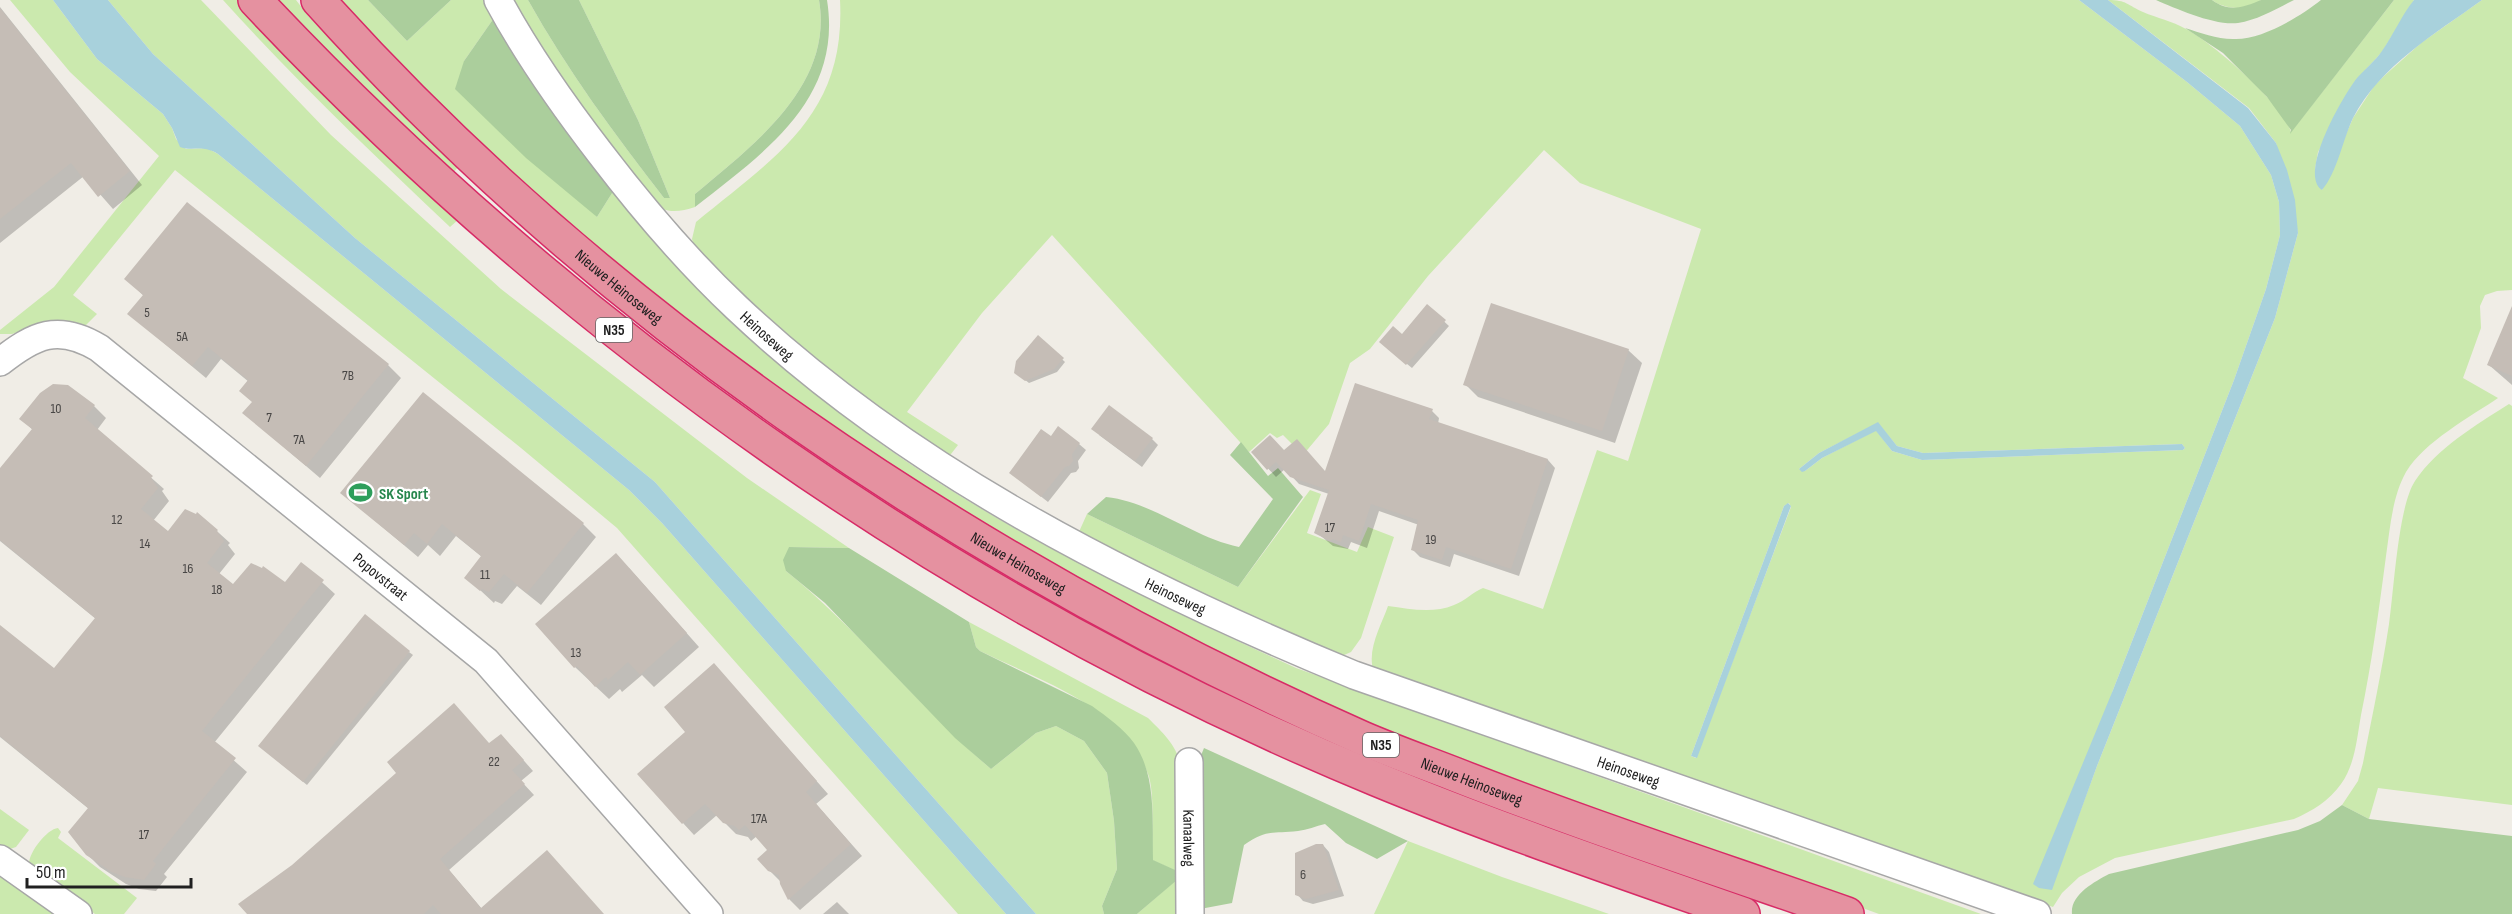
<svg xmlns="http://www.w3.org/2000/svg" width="2512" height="914" font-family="'Sofia Sans Condensed',sans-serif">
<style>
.grass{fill:#cbe9ae;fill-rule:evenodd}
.forest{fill:#abce9c}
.water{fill:#a8d1dc}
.shadow{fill:#0003}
.building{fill:#c5bdb6}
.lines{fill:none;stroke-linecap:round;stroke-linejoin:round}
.minor-casing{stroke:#a7a7a7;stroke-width:30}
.highway-casing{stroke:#d72b66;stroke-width:36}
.minor{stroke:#fff;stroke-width:27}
.highway{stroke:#e591a0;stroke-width:33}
.labels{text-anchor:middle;stroke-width:4.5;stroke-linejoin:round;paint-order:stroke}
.number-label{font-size:14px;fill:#494746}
.shield{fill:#fff;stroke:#636363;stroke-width:1.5}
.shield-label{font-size:15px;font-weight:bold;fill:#202020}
.street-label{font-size:16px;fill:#202020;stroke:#fff}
.leisure-label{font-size:16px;font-weight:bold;fill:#27864d;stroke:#fff;text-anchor:start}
</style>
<rect width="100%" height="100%" fill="#f0ede6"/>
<g class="grass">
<path d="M10,0H53L97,59L163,114L172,128L176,139L186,149L207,148L218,154L629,490L662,523L1006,914H958L617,528L521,448L175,170L73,295L97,314L83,328L34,326L12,334H0V330L54,287L159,156L70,72Z"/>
<path d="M108,0H201L331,135L501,289L747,478L849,548L789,547L786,571C860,631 919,707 991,769L1036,733L1056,726L1084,741L1107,773L1114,821L1117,869L1102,906L1104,914H1036L655,482L355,238L153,54Z"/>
<path d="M223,0H239L296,61L459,219L450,227C373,154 295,80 223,0Z"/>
<path d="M273,0H296L309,17L459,166L453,173L370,97Z"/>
<path d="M332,0H368L407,41L451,0H487L496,15L464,61L597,217L614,190C683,262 749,339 826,402C963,513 1137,595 1296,668L1981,914H1879L1427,750L1272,681L1056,570L794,404L543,208Z"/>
<path d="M507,0H528C567,70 615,135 664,198H670L638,120L579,0H819C834,86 752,146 695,194V207C677,213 665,213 649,202Z"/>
<path d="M840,0H2079L2187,82L2240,126L2271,175L2279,202L2280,235L2266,289L2234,380L2113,690L2051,890L2097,766L2275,318L2298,233L2276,143L2249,108L2108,0C2127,0 2127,5 2143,12C2157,18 2172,21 2186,29C2213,43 2283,104 2291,132L2394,0H2414L2382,52L2358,78L2318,152L2315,169L2322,190L2353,118L2374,86L2384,76L2421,43L2482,0H2512V290L2497,291L2485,295L2480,306L2481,328L2463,378L2498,398C2470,417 2424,442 2406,472C2392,497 2390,529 2386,556C2379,609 2372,662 2361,715C2357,738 2355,765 2341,784C2329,801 2312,811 2294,819L2115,858L2079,877L2062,893L2053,907L1866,842L1807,819L1552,735L1374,672C1366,651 1381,626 1388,606C1410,609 1433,614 1454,605C1465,601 1473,592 1483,588L1543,609L1597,450L1628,461L1701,229L1580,183L1544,150L1428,276L1370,349L1350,363L1329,424L1303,455L1283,435L1277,438L1270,433L1249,452L1052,235L982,313L907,412L958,445L951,454L943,458L852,394L696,254L692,239L696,222C776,156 846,115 840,0ZM1878,423L1897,446L1923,453L2182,444L2185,448L2183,450L1922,460L1892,451L1876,430L1822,458L1805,471L1799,469L1819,453ZM1789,503L1791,507L1696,758L1691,756L1784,506Z"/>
<path d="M2212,0H2261C2248,11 2225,10 2212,0Z"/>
<path d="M2509,404L2512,406V805L2378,788L2369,819L2342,805L2358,781L2363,763C2372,717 2382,670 2389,624C2394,590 2398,507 2415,481C2437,448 2476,425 2509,404Z"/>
<path d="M1310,490L1321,494L1307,533L1357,552L1368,527L1394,537L1361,638L1351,652L1335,659L1078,534L1087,514L1238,587Z"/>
<path d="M969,622L1148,718C1163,733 1178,746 1181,768L1183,914H1137L1183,874L1152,860C1152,840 1155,791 1148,774C1124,707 1039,680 980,651L976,647Z"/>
<path d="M0,809L29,830L16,847L10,849L0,846Z"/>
<path d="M58,828L61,832L58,838L137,898L124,914H95L29,864C29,852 47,829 58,828Z"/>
<path d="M1408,841L1502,877L1609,914H1374Z"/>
<path d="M0,873L58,914H0Z"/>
</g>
<g class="forest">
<path d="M368,0H451L407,41Z"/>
<path d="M528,0H579L638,120L670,198H664C615,135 567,70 528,0Z"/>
<path d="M819,0H827C843,100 763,153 695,207V194C752,146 834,86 819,0Z"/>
<path d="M2156,0H2212C2230,13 2244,7 2261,0C2269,0 2285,0 2294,0C2276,9 2258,20 2238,23C2215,26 2177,9 2156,0Z"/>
<path d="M2321,0H2394L2290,134L2291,130L2267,97L2223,53L2185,28C2201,33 2219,40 2236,39C2263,39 2301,16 2321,0Z"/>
<path d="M496,15L614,190L597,217L526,158L455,89L464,61Z"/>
<path d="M1241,442L1268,476L1278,468L1303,497L1238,587L1087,514L1106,497C1153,502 1192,537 1239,547L1273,499L1230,455Z"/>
<path d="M789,547L849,548L969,622L976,647L980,651L1092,706C1106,716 1124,729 1134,743C1157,776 1152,821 1153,860L1184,874L1137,914H1104L1102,906L1117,869L1114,821L1107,773L1084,741L1056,726L1036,733L991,769L955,738L825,603L786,571L783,560Z"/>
<path d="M1204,748L1408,841L1377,859L1346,843L1325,824C1316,826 1307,830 1298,831C1272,834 1267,829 1244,845L1232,903L1200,909L1196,768Z"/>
<path d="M2342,805L2369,819L2512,836V914H2072C2070,895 2094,882 2109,874L2298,830L2320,821Z"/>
</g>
<g class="water">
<path d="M53,0H108L153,54L355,238L655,482L1036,914H1006L662,523L629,490L218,154C201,144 194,152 180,147L172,128L163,114L97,59Z"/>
<path d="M2079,0H2108L2248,108L2276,143L2287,170L2295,200L2298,233L2275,318L2097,766L2052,890L2039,888L2033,884L2113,690L2234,380L2266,289L2280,235L2279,202L2271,175L2240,126L2187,82Z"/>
<path d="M2414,0H2482C2435,34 2381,65 2353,118C2343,139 2337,173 2322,190C2298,173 2343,96 2357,78C2365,69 2375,61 2382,51C2394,34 2401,16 2414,0Z"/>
<path d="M1878,422L1897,446L1923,453L2182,444L2185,448L2183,450L1922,460L1892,451L1876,431L1822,458L1805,471L1802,472L1799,469L1819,453Z"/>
<path d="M1788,503L1791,506L1697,758L1691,756L1784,506Z"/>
</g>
<g class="shadow">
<path d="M0,7L142,185L113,209L84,176L0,243Z"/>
<path d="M187,204L388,365L401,378L320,478L244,413L253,403L249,382L221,359L206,378L129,314L144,296L126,279Z"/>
<path d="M1427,306L1449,326L1412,368L1385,346L1402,336Z"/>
<path d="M1038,337L1065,362L1057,372L1029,383L1019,375Z"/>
<path d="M1628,350L1642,363L1615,443L1478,397L1465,384Z"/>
<path d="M2512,357V385L2489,365Z"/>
<path d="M94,406L106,418L97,430L164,489L162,491L169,501L153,521L168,533L198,514L230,543L228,545L235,554L219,574L234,586L285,584L302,564L335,594L214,743L247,772L164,874L167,877L156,891L139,889L126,884L100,867L87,854L89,809L0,737V627L54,670L96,619L0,541V470L33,430L21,419Z"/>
<path d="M1432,411L1439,418L1438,424L1548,460L1555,468L1519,576L1454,554L1450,567L1420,557L1412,549L1419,525L1379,511L1367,548L1351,542L1348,549L1333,546L1316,532L1329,494L1299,484L1285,469L1276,477L1253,452H1284L1326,473Z"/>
<path d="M1099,435L1152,439L1158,445L1142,467Z"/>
<path d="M1051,438L1079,444L1086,450L1078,461L1079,468L1076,472L1071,473L1048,502L1011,473Z"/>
<path d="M342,493L583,524L596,537L541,605L517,586L502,604L495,601L494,603L466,577L482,557L456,536L440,556L428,545L418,557Z"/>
<path d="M629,568L699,647L654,687L642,675L622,692L620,689L609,699L575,667Z"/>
<path d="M409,652L413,655L307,785L263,749Z"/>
<path d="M725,677L828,794L816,804L862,856L800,910L789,899L781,882L769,870V850L757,836L751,841L748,837L736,834L717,815L694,835L683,823L687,732Z"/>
<path d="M490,745L511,746L533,771L521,781L534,795L449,870L482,909L603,914H249Z"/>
<path d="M1323,845L1329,852L1344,896L1313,904L1303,901L1297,894Z"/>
<path d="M837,902L849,914H823Z"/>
</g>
<g class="building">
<path d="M0,8L130,171L98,197L71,163L0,219Z"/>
<path d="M187,202L389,364L306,466L242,413L252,402L239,391L248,380L208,347L192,366L127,314L143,295L124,279Z"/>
<path d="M1491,303L1629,349L1602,431L1463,385Z"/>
<path d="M1427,304L1446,320L1406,365L1379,342L1393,326L1402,334Z"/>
<path d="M2512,306V376L2487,365Z"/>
<path d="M1038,335L1064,358L1054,369L1025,381L1014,373L1016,361Z"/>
<path d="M1355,383L1433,409L1429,419L1548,459L1511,569L1446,547L1442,560L1411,550L1418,520L1371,504L1359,541L1343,535L1341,542L1333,539L1330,541L1314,533L1329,490L1290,477L1276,462L1267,470L1251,452L1270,435L1284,450L1297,439L1325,471Z"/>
<path d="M53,384L68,385L95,405L85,418L153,476L151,478L158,488L141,509L168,531L185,509L196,514L197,512L218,530L217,531L224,541L207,563L233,584L251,563L262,568L263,566L285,582L301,562L324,580L202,731L236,758L153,861L156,864L144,880L125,877L112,872L86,855L68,832L88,808L0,736V625L54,668L95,618L0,540V468L32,429L19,419L40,393Z"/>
<path d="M423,392L584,523L527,593L504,574L489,592L482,589L480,591L464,578L481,556L442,524L427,544L414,533L404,545L340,493Z"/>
<path d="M1109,405L1153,438L1135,461L1091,429Z"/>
<path d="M1058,426L1080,443L1072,454L1073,461L1069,466L1065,467L1041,497L1009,473L1041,429L1051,436Z"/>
<path d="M616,553L687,633L640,675L628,662L608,680L606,677L595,687L577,666L574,668L535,624Z"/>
<path d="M365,614L410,651L303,782L258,746Z"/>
<path d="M714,663L817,781L806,792L851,844L788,900L780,884L779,875L768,871L757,859L767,850L745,825L739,830L735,826L723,823L705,804L682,824L637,774L685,732L664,707Z"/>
<path d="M454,703L489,743L501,734L524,760L512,770L525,784L440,859L481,908L547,850L604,914H441L433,905L424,914H247L238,904L292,865L396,773L387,762Z"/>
<path d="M1316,844H1323L1339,890L1306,899L1295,895V853Z"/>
</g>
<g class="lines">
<defs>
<g id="minor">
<path id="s1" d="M498,0C527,54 563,105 600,153C642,208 687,261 737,308C912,473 1134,584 1354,675L2037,914"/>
<path id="s2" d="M0,362C34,335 58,323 99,348L486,661L709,914"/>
<path id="s3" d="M1189,762L1190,914"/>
<path d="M0,859L78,914"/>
</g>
<g id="highway">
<path d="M255,0C568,333 953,605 1376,779C1497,829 1620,871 1743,914"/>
<path id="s4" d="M318,0C604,319 971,565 1362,738C1392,751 1423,762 1454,774C1584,825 1716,868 1847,914"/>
</g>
</defs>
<use href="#minor" class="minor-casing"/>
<use href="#highway" class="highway-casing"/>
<use href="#minor" class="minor"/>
<use href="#highway" class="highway"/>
</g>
<defs>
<symbol id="stadium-bare" viewBox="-9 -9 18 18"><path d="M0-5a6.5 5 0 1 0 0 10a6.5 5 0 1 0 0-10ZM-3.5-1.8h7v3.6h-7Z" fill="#2e9e5b" stroke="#fff" stroke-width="2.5" paint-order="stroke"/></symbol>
</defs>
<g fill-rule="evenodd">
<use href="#stadium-bare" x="344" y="476" width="33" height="33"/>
</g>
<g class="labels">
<g class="number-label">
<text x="147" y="317">5</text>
<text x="182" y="341">5A</text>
<text x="348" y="380">7B</text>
<text x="56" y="413">10</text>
<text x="269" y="422">7</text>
<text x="299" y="444">7A</text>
<text x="117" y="524">12</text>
<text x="1330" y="532">17</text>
<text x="1431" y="544">19</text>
<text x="145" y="548">14</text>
<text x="188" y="573">16</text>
<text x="485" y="579">11</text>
<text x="217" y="594">18</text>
<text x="576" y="657">13</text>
<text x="494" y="766">22</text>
<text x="759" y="823">17A</text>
<text x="144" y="839">17</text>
<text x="1303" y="879">6</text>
</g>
<g class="shield">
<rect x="596" y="318" width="36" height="24" rx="4.5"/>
<rect x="1363" y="733" width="36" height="24" rx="4.5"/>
</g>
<g class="shield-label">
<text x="614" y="335">N35</text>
<text x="1381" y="750">N35</text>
</g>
<g class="street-label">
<text dy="6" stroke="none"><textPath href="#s4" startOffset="416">Nieuwe Heinoseweg</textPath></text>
<text dy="6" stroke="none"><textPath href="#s1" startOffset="432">Heinoseweg</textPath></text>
<text dy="6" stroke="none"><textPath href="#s4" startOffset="902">Nieuwe Heinoseweg</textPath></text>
<text dy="6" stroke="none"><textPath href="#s2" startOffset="472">Popovstraat</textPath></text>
<text dy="6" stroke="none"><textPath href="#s1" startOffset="918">Heinoseweg</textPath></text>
<text dy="6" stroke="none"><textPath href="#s1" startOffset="1404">Heinoseweg</textPath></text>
<text dy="6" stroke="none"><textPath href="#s4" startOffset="1406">Nieuwe Heinoseweg</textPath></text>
<text dy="6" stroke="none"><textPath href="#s3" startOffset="76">Kanaalweg</textPath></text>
</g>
<g class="leisure-label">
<text x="379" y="499">SK Sport</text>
</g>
</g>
<path d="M27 878v9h164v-9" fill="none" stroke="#202020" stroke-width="3"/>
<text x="36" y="878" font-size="18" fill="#202020" stroke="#ffffff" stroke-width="4.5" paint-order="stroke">50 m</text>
</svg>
